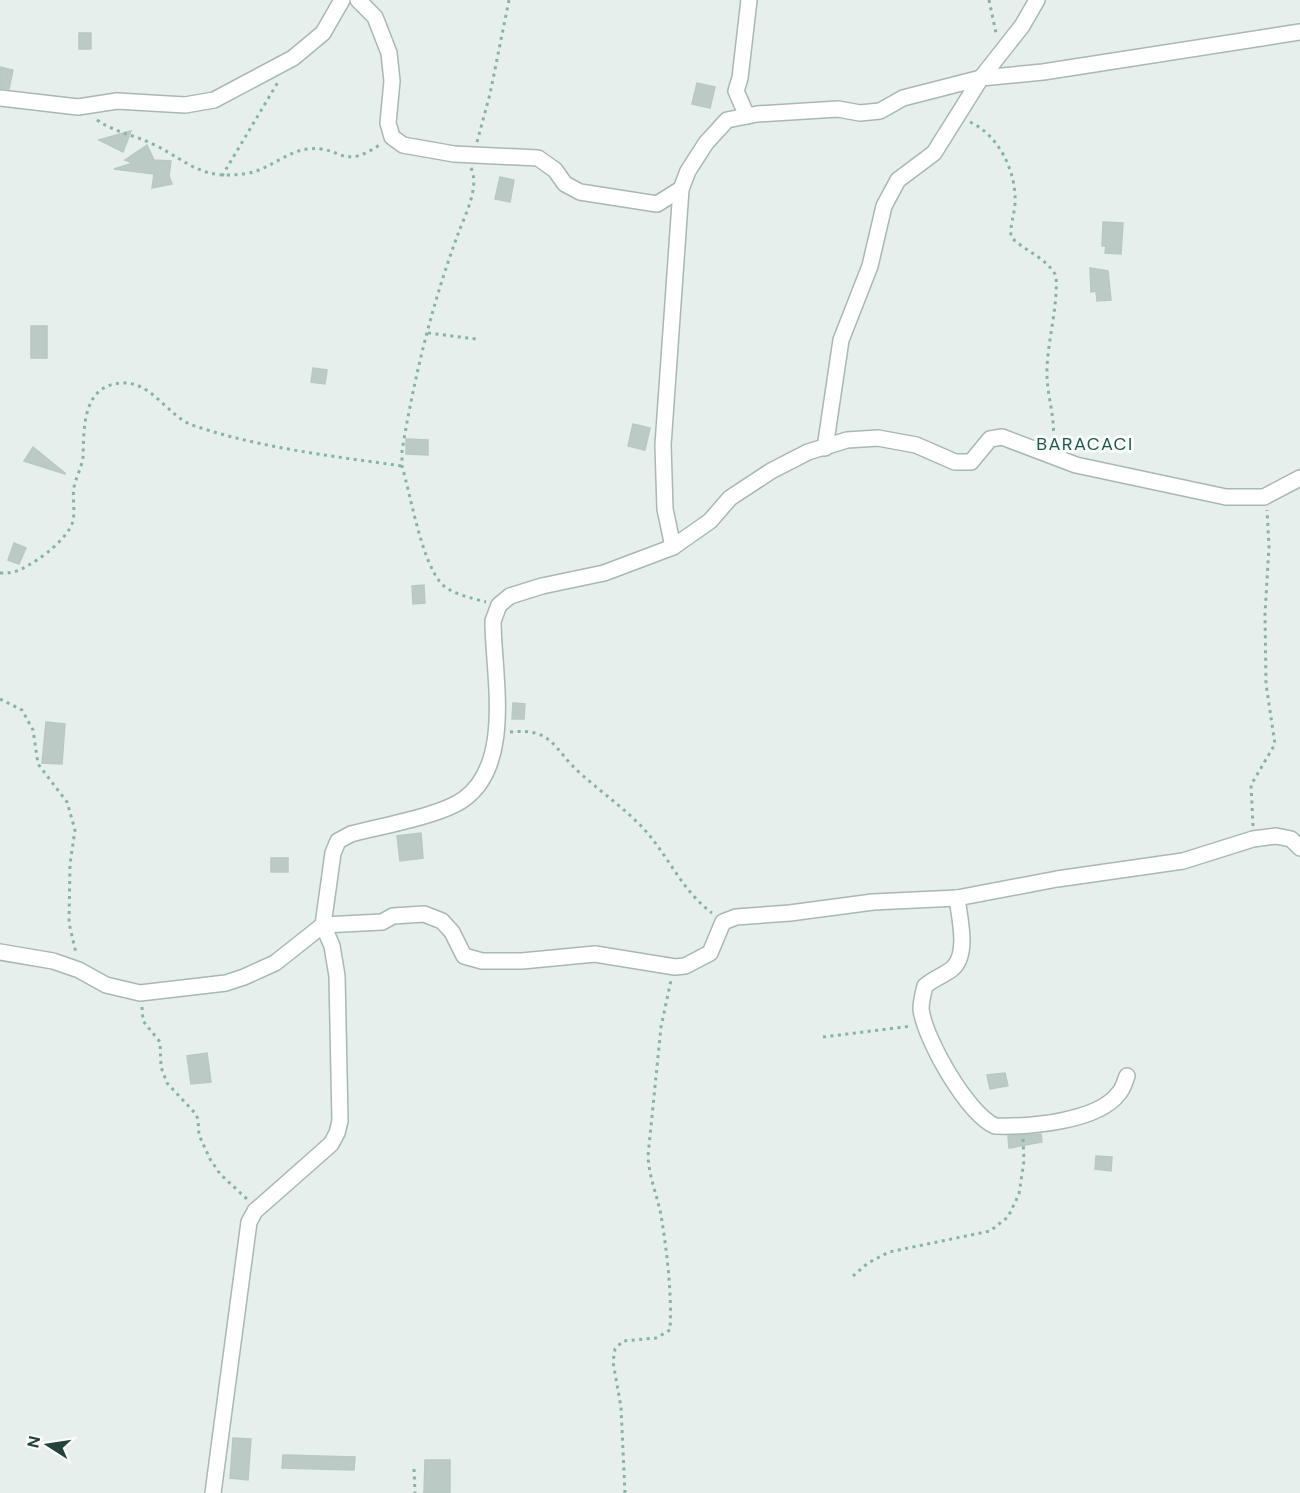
<svg xmlns="http://www.w3.org/2000/svg" width="1300" height="1493" font-family="'DM Sans',sans-serif">
<style>
.building{fill:#bbcac4;stroke:#b8c9c2;stroke-width:1.5}
.lines{fill:none;stroke-linecap:round;stroke-linejoin:round}
.street-casing{stroke:#a8b8b2;stroke-width:18}
.path{stroke:#86b3a5;stroke-width:3;stroke-dasharray:3 4.5;stroke-linecap:butt}
.street{stroke:#fff;stroke-width:15}
.labels{text-anchor:middle;stroke-width:6;stroke-linejoin:round;paint-order:stroke}
.quarter-label{font-size:18px;letter-spacing:1.5px;fill:#1f5548;stroke:#f7fbf9}
</style>
<rect width="100%" height="100%" fill="#e6efeb"/>
<g class="building">
<rect x="79" y="33" width="12" height="16"/>
<path d="M0,67L13,70L9,89L0,88Z"/>
<path d="M697,83L715,87L710,108L692,104Z"/>
<path d="M131,131L123,152L99,140Z"/>
<path d="M147,145L154,160L171,161L169,176L172,184L152,188L154,174L114,169L133,163L125,160Z"/>
<path d="M500,177L514,180L510,202L495,199Z"/>
<path d="M1103,222L1123,223L1121,254L1105,253L1106,246H1102Z"/>
<path d="M1090,268L1108,271L1111,300L1097,301L1096,291L1091,292Z"/>
<rect x="31" y="326" width="16" height="32"/>
<path d="M313,368L327,370L325,384L311,382Z"/>
<path d="M633,424L650,428L645,450L628,446Z"/>
<path d="M406,439L428,440V455L406,454Z"/>
<path d="M33,447L65,473V474L24,461Z"/>
<path d="M14,543L26,548L19,564L8,560Z"/>
<path d="M424,585L425,603L413,604L412,586Z"/>
<path d="M513,703L525,704L524,719H512Z"/>
<path d="M46,722L65,724L62,764L42,763Z"/>
<path d="M421,833L423,858L400,861L397,836Z"/>
<rect x="271" y="858" width="17" height="14"/>
<path d="M207,1053L211,1082L191,1084L187,1056Z"/>
<path d="M1005,1073L1008,1086L990,1089L987,1075Z"/>
<path d="M1041,1134L1042,1142L1009,1148L1008,1136Z"/>
<path d="M1096,1156L1112,1157L1111,1171L1095,1169Z"/>
<path d="M233,1438L251,1439L248,1480L230,1478Z"/>
<path d="M283,1455L355,1457L354,1470L282,1468Z"/>
<path d="M425,1460H450V1493H424Z"/>
</g>
<g class="lines">
<defs>
<g id="street">
<path d="M358,0L375,17L389,53L392,81L388,123L392,137L403,145L454,154L538,158L555,170L565,184L580,192L657,204L681,189"/>
<path d="M0,98L78,107L117,101L185,105L214,100L293,58L323,33L342,0"/>
<path d="M747,116L736,91L740,78L749,0"/>
<path d="M825,448L841,340L870,266L884,206L898,180L934,153L981,78L1022,26L1037,0"/>
<path d="M673,547L665,509L663,445L681,189L688,171L706,143L727,120L757,114L838,109L860,113L880,111L903,98L981,78L1043,72L1300,32"/>
<path d="M957,898C959,916 969,953 953,968C945,975 934,978 925,986C923,994 921,1001 921,1009C925,1040 967,1113 995,1126C1028,1127 1098,1122 1119,1093C1123,1089 1125,1081 1127,1076"/>
<path d="M0,952L53,961L79,970L106,985L140,993L226,983L244,977L275,963L323,925L382,922L393,916L424,914L442,921L452,932L464,956L482,961H522L595,954L675,967L685,966L710,953L723,922L736,917L790,913L873,902L957,898L1057,879L1183,861L1253,839L1276,836L1291,839L1300,848"/>
<path d="M213,1493L249,1222L255,1211L331,1144L337,1133L340,1121L337,976L332,946L323,925L333,853L338,841L351,834C380,826 441,816 464,799C514,763 493,673 493,621L499,605L510,596L542,586L604,573L673,547L710,521L730,498L771,471L808,452L847,440L878,438L916,445L955,462H971L990,439L1002,437L1076,465L1226,497H1264L1300,478"/>
</g>
</defs>
<use href="#street" class="street-casing"/>
<g class="path">
<path d="M989,0L996,33"/>
<path d="M97,120C116,133 135,135 155,145C192,164 202,181 249,173C269,169 288,151 308,149C343,145 340,172 381,144"/>
<path d="M970,122C999,135 1017,173 1015,204C1014,216 1010,225 1011,237C1026,252 1047,258 1056,276C1058,307 1048,338 1047,369C1046,395 1056,416 1053,443"/>
<path d="M477,142L490,94L509,0"/>
<path d="M471,168C480,187 465,215 458,234C432,304 414,378 402,451V466C411,497 421,558 440,582C450,594 472,598 486,602"/>
<path d="M222,176L278,82"/>
<path d="M428,333L476,339"/>
<path d="M0,573C16,574 24,568 37,560C49,552 66,538 72,524C76,513 72,499 74,487C76,477 82,467 83,457C84,428 82,384 123,383C152,382 168,416 192,425C259,448 332,456 402,466"/>
<path d="M0,699L22,710L33,730L38,764L67,802L75,830L70,864L69,923L76,953"/>
<path d="M510,732C554,728 552,748 580,773C601,792 624,808 643,828C668,855 682,891 712,913"/>
<path d="M1253,826L1251,785L1275,744L1266,684L1265,614L1269,546L1267,510"/>
<path d="M142,1007L143,1021L160,1042L161,1067L167,1083L195,1113L198,1119L199,1135L210,1159L220,1174L248,1200"/>
<path d="M823,1037L912,1026"/>
<path d="M853,1276L868,1263L889,1252L990,1231L1008,1217L1019,1194L1024,1161L1023,1139"/>
<path d="M414,1469L415,1493"/>
<path d="M625,1493L621,1407L613,1362L615,1349L623,1341L656,1338L670,1330C672,1293 667,1252 661,1215C657,1195 649,1177 648,1156L661,1027L671,980"/>
</g>
<use href="#street" class="street"/>
</g>
<g class="labels">
<g class="quarter-label">
<text x="1085" y="450">BARACACI</text>
</g>
</g>
<g transform="translate(48 1445) rotate(282)" stroke="#f7fbf9" stroke-width="4.5" paint-order="stroke">
<path d="M0-4.5L10 22L0 15L-10 22Z" fill="#24423a"/>
<text y="-9" font-size="16" font-weight="bold" text-anchor="middle" fill="#24423a">N</text>
</g>
</svg>
